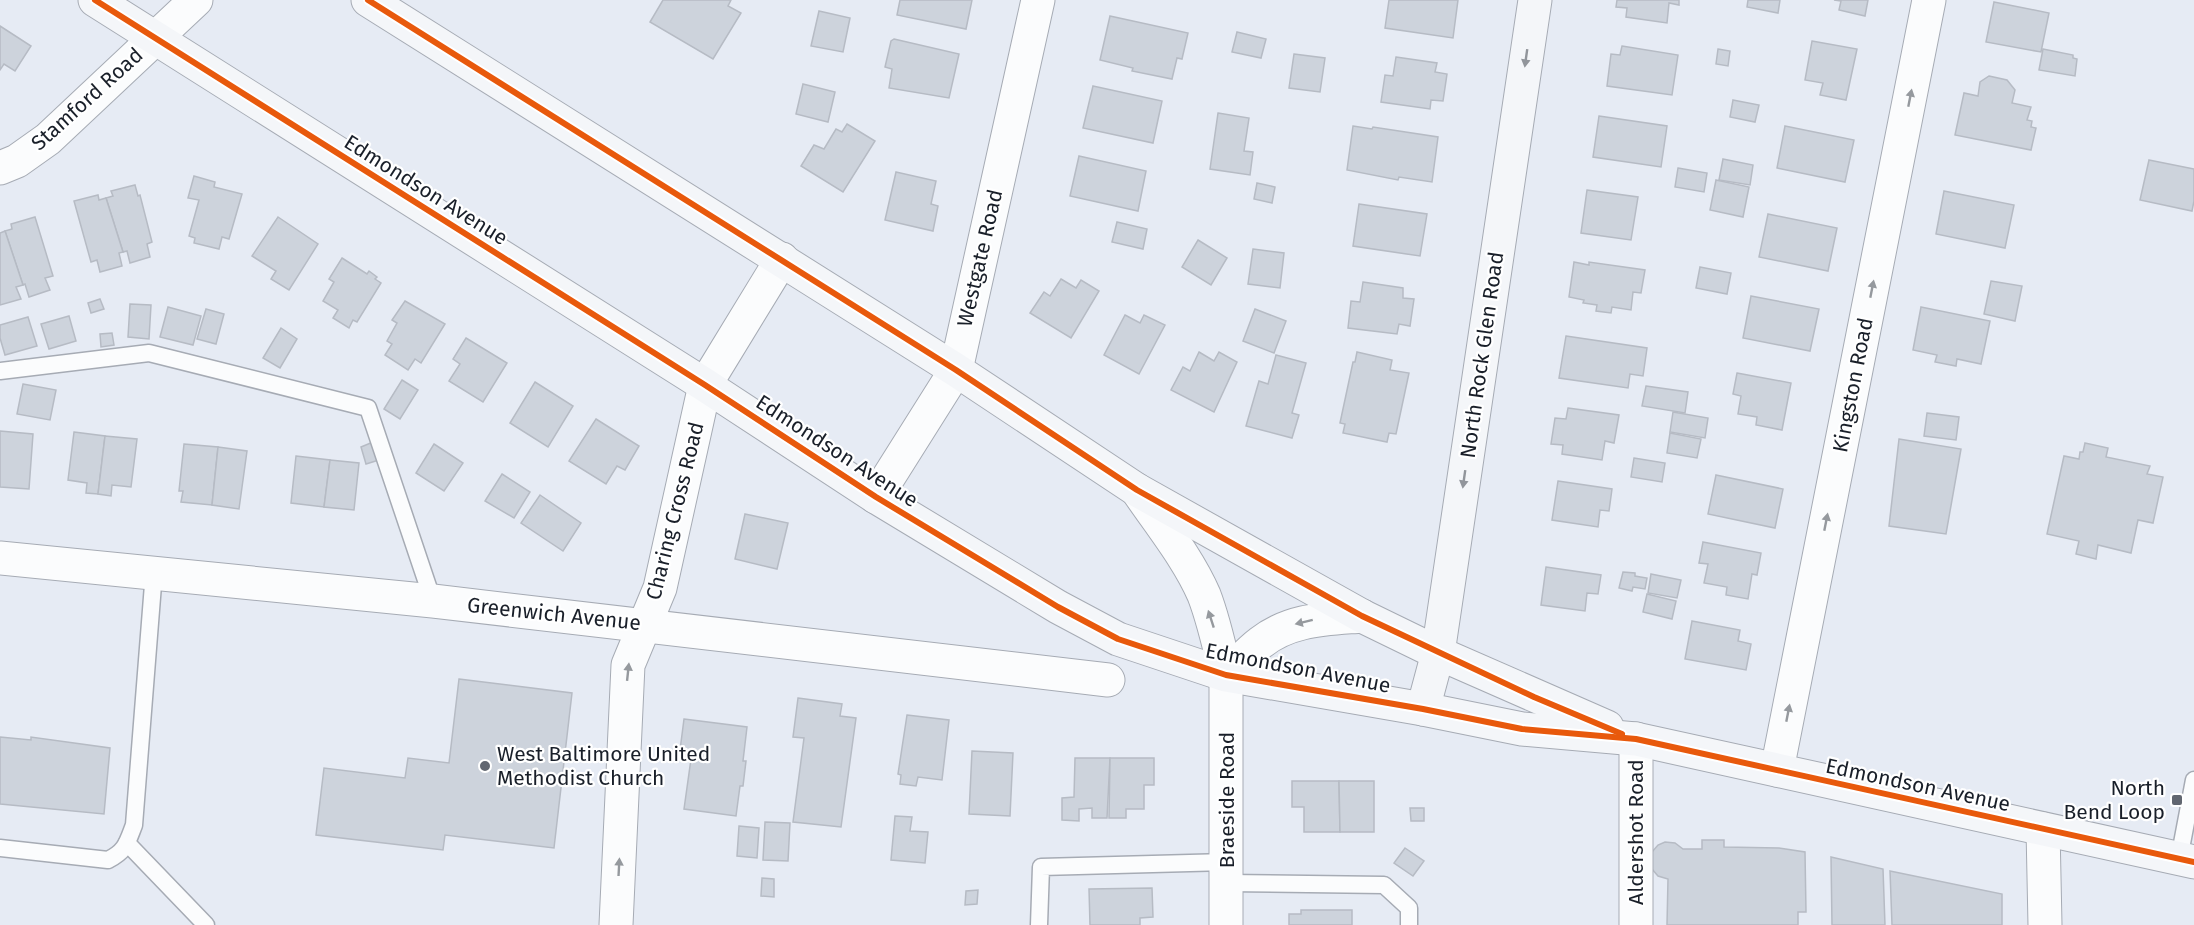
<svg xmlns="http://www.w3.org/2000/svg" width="2194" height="925" font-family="'Fira Sans',sans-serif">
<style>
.building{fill:#cdd3dc;stroke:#b6bbc4;stroke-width:1.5}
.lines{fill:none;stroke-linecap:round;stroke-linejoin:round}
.lane-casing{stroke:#a6abb4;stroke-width:19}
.street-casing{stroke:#a6abb4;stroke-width:35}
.secondary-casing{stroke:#a6abb4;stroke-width:35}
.lane{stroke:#fbfcfd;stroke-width:16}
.street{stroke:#fbfcfd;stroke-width:33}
.secondary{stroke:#f4f6f9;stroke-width:33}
.cycleway-casing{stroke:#fff;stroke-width:10}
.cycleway{stroke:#e8590c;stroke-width:6}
.oneway{fill:#91959b}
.oneway2{fill:#95999e}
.poi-dot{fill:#616670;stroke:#fff;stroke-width:2}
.labels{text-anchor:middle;stroke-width:4.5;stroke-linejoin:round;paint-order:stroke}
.street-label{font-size:21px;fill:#191f29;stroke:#fff}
.poi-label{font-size:21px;fill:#191f29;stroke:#fff;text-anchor:start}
</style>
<rect width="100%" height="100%" fill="#e6ebf4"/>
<g class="building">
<path d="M663,0H731L728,6L741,13L713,59L650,22Z"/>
<path d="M900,0H972L966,29L897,15Z"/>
<path d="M1389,0H1458L1453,38L1385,28Z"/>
<path d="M1617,0H1679V5L1669,3L1667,23L1626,17L1627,8L1616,7Z"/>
<path d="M1748,0H1780L1778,13L1747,7Z"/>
<path d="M1834,0H1868L1865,16L1839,10L1841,1Z"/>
<path d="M1994,2L2049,13L2041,52L1986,42Z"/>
<path d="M819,11L850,18L843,52L811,46Z"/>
<path d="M1110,16L1188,33L1182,59L1177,58L1172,79L1132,71L1133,68L1100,60Z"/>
<path d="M0,26L31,46L15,71L4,64L0,70Z"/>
<path d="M1237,32L1266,39L1261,58L1232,52Z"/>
<path d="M894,39L959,54L949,98L889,88L892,69L885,67L891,41Z"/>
<path d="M1812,41L1857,49L1846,100L1820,95L1823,83L1805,80Z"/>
<path d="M1622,46L1678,55L1672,95L1607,86L1611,54L1620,55Z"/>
<path d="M1718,49L1730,51L1728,66L1716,64Z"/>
<path d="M2043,49L2073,55V58L2077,59L2075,76L2039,70Z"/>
<path d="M1294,54L1325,58L1320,92L1289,88Z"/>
<path d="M1396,57L1437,63L1435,72L1447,74L1443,101L1431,100L1430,109L1381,102L1385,75L1393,76Z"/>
<path d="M1989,76L2007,80L2015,90L2012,103L2031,107L2027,120L2032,121L2031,127L2036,128L2031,150L1955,135L1964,93L1978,96L1980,82Z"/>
<path d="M803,84L835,92L828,122L796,114Z"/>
<path d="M1093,86L1162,101L1153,143L1083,128Z"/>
<path d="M1733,100L1759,105L1755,122L1730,117Z"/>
<path d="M1218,113L1249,118L1244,151L1253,152L1250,175L1210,169Z"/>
<path d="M1599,116L1667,126L1661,167L1593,157Z"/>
<path d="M847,124L875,141L843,192L801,166L814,145L824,149L836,129L842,132Z"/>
<path d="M1353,126L1372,129L1373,127L1438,137L1432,182L1399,177L1398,180L1347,170Z"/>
<path d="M1785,126L1854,140L1845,182L1777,168Z"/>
<path d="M1079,156L1146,171L1138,211L1070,196Z"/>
<path d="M1723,159L1753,165L1750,185L1719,180Z"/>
<path d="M2149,160L2194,169V201L2192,211L2140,200Z"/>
<path d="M1678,168L1707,173L1704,192L1675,187Z"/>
<path d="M896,172L936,181L931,204L938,206L933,231L885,220Z"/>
<path d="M194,176L215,182L214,187L242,194L229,239L222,237L219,249L194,243L195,238L189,236L199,200L188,198Z"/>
<path d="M1716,180L1749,187L1743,217L1710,210Z"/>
<path d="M1257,183L1275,187L1272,203L1254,199Z"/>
<path d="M135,185L138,196L140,195L152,242L147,244L150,257L130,263L127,251L123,252L106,198L113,196L111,191Z"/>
<path d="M1587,190L1638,197L1631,240L1581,233Z"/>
<path d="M1944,191L2014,205L2005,248L1936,234Z"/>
<path d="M98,195L99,200L106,198L123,252L119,253L122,266L100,272L97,260L91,262L74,201Z"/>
<path d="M1359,204L1427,214L1420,256L1353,246Z"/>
<path d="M1768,214L1837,228L1828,271L1759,257Z"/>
<path d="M35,217L53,276L45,278L50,290L29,297L25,284L23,285L5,231L12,229L11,224Z"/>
<path d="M278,217L318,244L289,290L271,279L276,271L252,256Z"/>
<path d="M1117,222L1147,229L1143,249L1112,242Z"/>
<path d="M5,231L23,285L16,287L21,299L0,305V233Z"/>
<path d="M1198,240L1227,258L1211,285L1182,267Z"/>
<path d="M1253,249L1284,253L1280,288L1248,284Z"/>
<path d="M342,258L367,274L369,271L377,277L375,279L381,283L357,322L353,320L349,328L333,318L338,310L323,301L334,282L329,279Z"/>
<path d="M1574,262L1589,265V262L1645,270L1641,293L1633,292L1631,310L1612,307L1611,313L1596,311L1597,305L1583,303L1584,300L1569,297Z"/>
<path d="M1700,267L1731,273L1727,294L1696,288Z"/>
<path d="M1061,279L1076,288L1081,280L1099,291L1071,338L1030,313L1044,292L1050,296Z"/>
<path d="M1991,281L2022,286L2015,321L1984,314Z"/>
<path d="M1363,282L1403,288V298L1414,299L1410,326L1399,324L1397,334L1348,328L1351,301L1360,302Z"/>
<path d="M1751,296L1819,309L1810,351L1743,338Z"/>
<path d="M100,299L104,309L91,313L88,303Z"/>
<path d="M405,301L445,324L421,363L415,359L408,370L385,355L392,344L387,341L397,323L392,320Z"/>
<path d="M130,304L151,305L149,339L128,337Z"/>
<path d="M168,307L201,316L193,345L160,337Z"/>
<path d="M1921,307L1990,321L1981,364L1957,359L1956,366L1935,362L1937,355L1913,350Z"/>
<path d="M206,309L224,314L216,344L197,339Z"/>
<path d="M1255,309L1286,321L1274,353L1243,341Z"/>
<path d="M1125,315L1140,323L1144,315L1165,325L1139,374L1104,355Z"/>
<path d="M69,316L76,341L49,349L41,324Z"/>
<path d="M28,317L37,346L5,355L0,338V325Z"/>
<path d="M281,328L297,339L280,368L263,358Z"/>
<path d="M112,333L114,345L101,347L100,334Z"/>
<path d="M1566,336L1647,348L1643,376L1630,374L1628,388L1559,378Z"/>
<path d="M466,338L507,363L483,402L449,381L460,364L453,359Z"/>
<path d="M1199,352L1214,361L1219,352L1237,362L1214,412L1171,390L1183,367L1190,371Z"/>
<path d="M1357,352L1392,360L1390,370L1409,373L1396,434L1389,433L1387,442L1343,433L1345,424L1340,423L1353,362H1355Z"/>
<path d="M1276,355L1306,363L1292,413L1299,415L1292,438L1246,426L1259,381L1268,384Z"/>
<path d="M1737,373L1791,383L1782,430L1756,425L1757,417L1738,414L1741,396L1733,394Z"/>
<path d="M402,380L418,390L400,419L384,409Z"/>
<path d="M535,382L573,406L548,447L510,423Z"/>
<path d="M23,384L56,390L50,420L17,414Z"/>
<path d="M1646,386L1688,392L1685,413L1642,406Z"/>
<path d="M1568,408L1619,415L1614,443L1605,441L1602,460L1562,454L1563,445L1551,444L1555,418L1566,419Z"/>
<path d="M1673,412L1708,418L1705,438L1670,432Z"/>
<path d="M1927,413L1959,417L1956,440L1924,436Z"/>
<path d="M596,419L639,446L625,470L617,466L606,484L569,461Z"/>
<path d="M0,431L33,434L29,489L0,487Z"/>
<path d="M74,432L105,436L98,494L86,493L87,483L68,480Z"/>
<path d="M1670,433L1701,439L1697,458L1667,453Z"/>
<path d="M105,436L137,439L131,487L112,485L111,496L98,494Z"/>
<path d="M1899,439L1961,449L1946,534L1889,526Z"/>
<path d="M373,442L379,460L366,464L361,447Z"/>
<path d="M2085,443L2108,448L2106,457L2150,466L2147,474L2163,477L2153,523L2138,520L2131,553L2098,545L2096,559L2076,554L2079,541L2047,534L2064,456L2079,459L2080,452H2083Z"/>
<path d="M184,444L218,447L212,505L181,502L183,491H179Z"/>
<path d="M434,444L463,463L444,491L416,473Z"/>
<path d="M218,447L247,451L239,509L212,505Z"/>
<path d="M296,456L330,460L324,507L291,503Z"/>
<path d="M1634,458L1665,463L1662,482L1631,477Z"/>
<path d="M330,460L359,463L354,510L324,507Z"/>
<path d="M502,474L530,492L514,518L485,501Z"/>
<path d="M1716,475L1783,489L1775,528L1708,514Z"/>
<path d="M1558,481L1612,489L1609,511L1600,510L1598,527L1552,520Z"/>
<path d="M540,495L581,523L563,551L521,523Z"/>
<path d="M745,514L788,523L777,569L735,559Z"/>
<path d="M1703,542L1761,553L1757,575L1752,574L1748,599L1726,595L1727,587L1704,583L1708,564L1699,563Z"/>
<path d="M1546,567L1601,575L1598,594L1587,593L1585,611L1541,605Z"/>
<path d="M1623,572L1635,573V576L1647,578L1645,589L1633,587L1632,591L1619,588Z"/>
<path d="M1651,574L1681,580L1677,598L1648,593Z"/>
<path d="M1647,594L1676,601L1672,619L1643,612Z"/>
<path d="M1692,621L1740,630L1738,641L1751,644L1746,670L1685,659Z"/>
<path d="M459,679L572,693L554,848L445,835L443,850L316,835L324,768L405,778L408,758L449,763Z"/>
<path d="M798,698L842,704L840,716L856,718L841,827L793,822L804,738L793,737Z"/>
<path d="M907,715L949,720L942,780L918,777L916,786L900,784L901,775L898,774Z"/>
<path d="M684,719L747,727L743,761H746L743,786H740L736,816L684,809L691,759L679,758Z"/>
<path d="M0,737L31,740V737L110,748L104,814L0,804Z"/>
<path d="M972,751L1013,753L1010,816L969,814Z"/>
<path d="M1075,758H1110L1107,818H1092V808L1079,809V821L1062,820V798L1074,797Z"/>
<path d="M1110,758H1154V785H1144V809H1126V818H1109Z"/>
<path d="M1292,781H1339L1340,832H1304V807H1292Z"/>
<path d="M1339,781H1374V832H1340Z"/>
<path d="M1410,808H1424V821H1411Z"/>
<path d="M895,816L912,817L910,831L928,832L925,863L891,860Z"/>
<path d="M765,822L790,823L788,861L763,860Z"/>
<path d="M739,826L759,828L757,858L737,856Z"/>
<path d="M1702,840H1724V847L1779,848L1805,852L1806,912H1798V925H1667L1668,879L1658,876L1652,869V852L1658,845L1665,842L1675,843L1683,849H1702Z"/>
<path d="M1405,848L1424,861L1413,876L1394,863Z"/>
<path d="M1831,857L1883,869L1885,925H1832Z"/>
<path d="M1890,871L2002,894V925H1892Z"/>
<path d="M762,878L774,879V897L761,896Z"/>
<path d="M1152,888L1153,917L1140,918V925H1090L1089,889Z"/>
<path d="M978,890L977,904L965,905L966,891Z"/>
<path d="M1301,910H1352V925H1289V914H1301Z"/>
</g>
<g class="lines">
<defs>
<g id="lane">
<path d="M0,371L149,353L368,408L433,601"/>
<path d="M127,843L206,925"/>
<path d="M0,848L108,860C126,851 127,843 134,825L154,572"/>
<path d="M2179,859L2194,780"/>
<path d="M1227,883L1384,885L1409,908V925"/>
<path d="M1039,925L1041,867L1227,862"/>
</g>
<g id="street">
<path d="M0,168L17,161L48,139L196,0"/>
<path d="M1137,490C1160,524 1188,558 1204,595C1214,621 1220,649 1226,675V925"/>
<path d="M876,497L956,370L1038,0"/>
<path d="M0,558L433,601L1108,680"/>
<path d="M1226,675C1237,665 1248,652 1260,643C1290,619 1326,619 1362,616"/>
<path d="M1636,739V925"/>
<path d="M1777,770L1929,0"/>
<path d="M2043,829L2045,925"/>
<path d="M616,925L628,665L660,588L705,385L782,259"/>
</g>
<g id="secondary">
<path d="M95,0L705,385L876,497L1058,607L1118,639L1226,675L1423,709L1522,729L1636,739L2194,862"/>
<path d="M368,0L956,370L1137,490L1362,616L1438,653L1607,727"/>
<path d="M1423,709L1438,653L1535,0"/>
</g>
</defs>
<use href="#lane" class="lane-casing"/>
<use href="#street" class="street-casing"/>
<use href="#secondary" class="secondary-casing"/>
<use href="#lane" class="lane"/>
<use href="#street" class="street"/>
<use href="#secondary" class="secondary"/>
<defs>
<g id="cycleway">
<path d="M95,0L705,385L876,497L1058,607L1118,639L1226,675L1423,709L1522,729L1636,739L2194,862"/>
<path d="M368,0L956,370L1137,490L1362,616L1534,697L1622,734"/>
</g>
</defs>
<use href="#cycleway" class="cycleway-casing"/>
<use href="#cycleway" class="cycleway"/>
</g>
<defs><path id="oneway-solid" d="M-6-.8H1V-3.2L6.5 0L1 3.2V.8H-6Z" transform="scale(1.5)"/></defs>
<g class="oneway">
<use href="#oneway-solid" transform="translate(1526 58) rotate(98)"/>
<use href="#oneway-solid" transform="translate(1464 479) rotate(98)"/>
</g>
<g class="oneway2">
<use href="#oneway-solid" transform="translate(1910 98) rotate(-79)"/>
<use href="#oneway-solid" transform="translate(1872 289) rotate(-79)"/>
<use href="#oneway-solid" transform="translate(1826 522) rotate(-79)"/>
<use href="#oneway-solid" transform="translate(1211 619) rotate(-108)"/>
<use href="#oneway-solid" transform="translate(1304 622) rotate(166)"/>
<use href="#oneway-solid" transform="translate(628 672) rotate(-84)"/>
<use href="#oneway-solid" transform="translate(1788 713) rotate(-79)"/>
<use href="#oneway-solid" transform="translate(619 867) rotate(-87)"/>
</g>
<g class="poi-dot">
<circle cx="485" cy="766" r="6"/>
<rect x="2171" y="794" width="12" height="12" rx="3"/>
</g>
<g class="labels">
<g class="street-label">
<text transform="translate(87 99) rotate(-42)" y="7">Stamford Road</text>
<text transform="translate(426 190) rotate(32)" y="7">Edmondson Avenue</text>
<text transform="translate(980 258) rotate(-77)" y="7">Westgate Road</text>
<text transform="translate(1482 355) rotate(-82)" y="7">North Rock Glen Road</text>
<text transform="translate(1853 385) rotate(-79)" y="7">Kingston Road</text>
<text transform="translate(837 451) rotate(33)" y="7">Edmondson Avenue</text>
<text transform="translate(675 511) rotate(-76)" y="7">Charing Cross Road</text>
<text transform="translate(554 614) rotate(6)" y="7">Greenwich Avenue</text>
<text transform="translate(1298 668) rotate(11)" y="7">Edmondson Avenue</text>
<text transform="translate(1918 785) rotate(12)" y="7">Edmondson Avenue</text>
<text transform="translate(1227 800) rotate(-90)" y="7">Braeside Road</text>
<text transform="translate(1636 832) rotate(-90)" y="7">Aldershot Road</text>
</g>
<g class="poi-label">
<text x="497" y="761">West Baltimore United<tspan x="497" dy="24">Methodist Church</tspan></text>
<text x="2165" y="795" text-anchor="end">North<tspan x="2165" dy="24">Bend Loop</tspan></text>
</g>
</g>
</svg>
